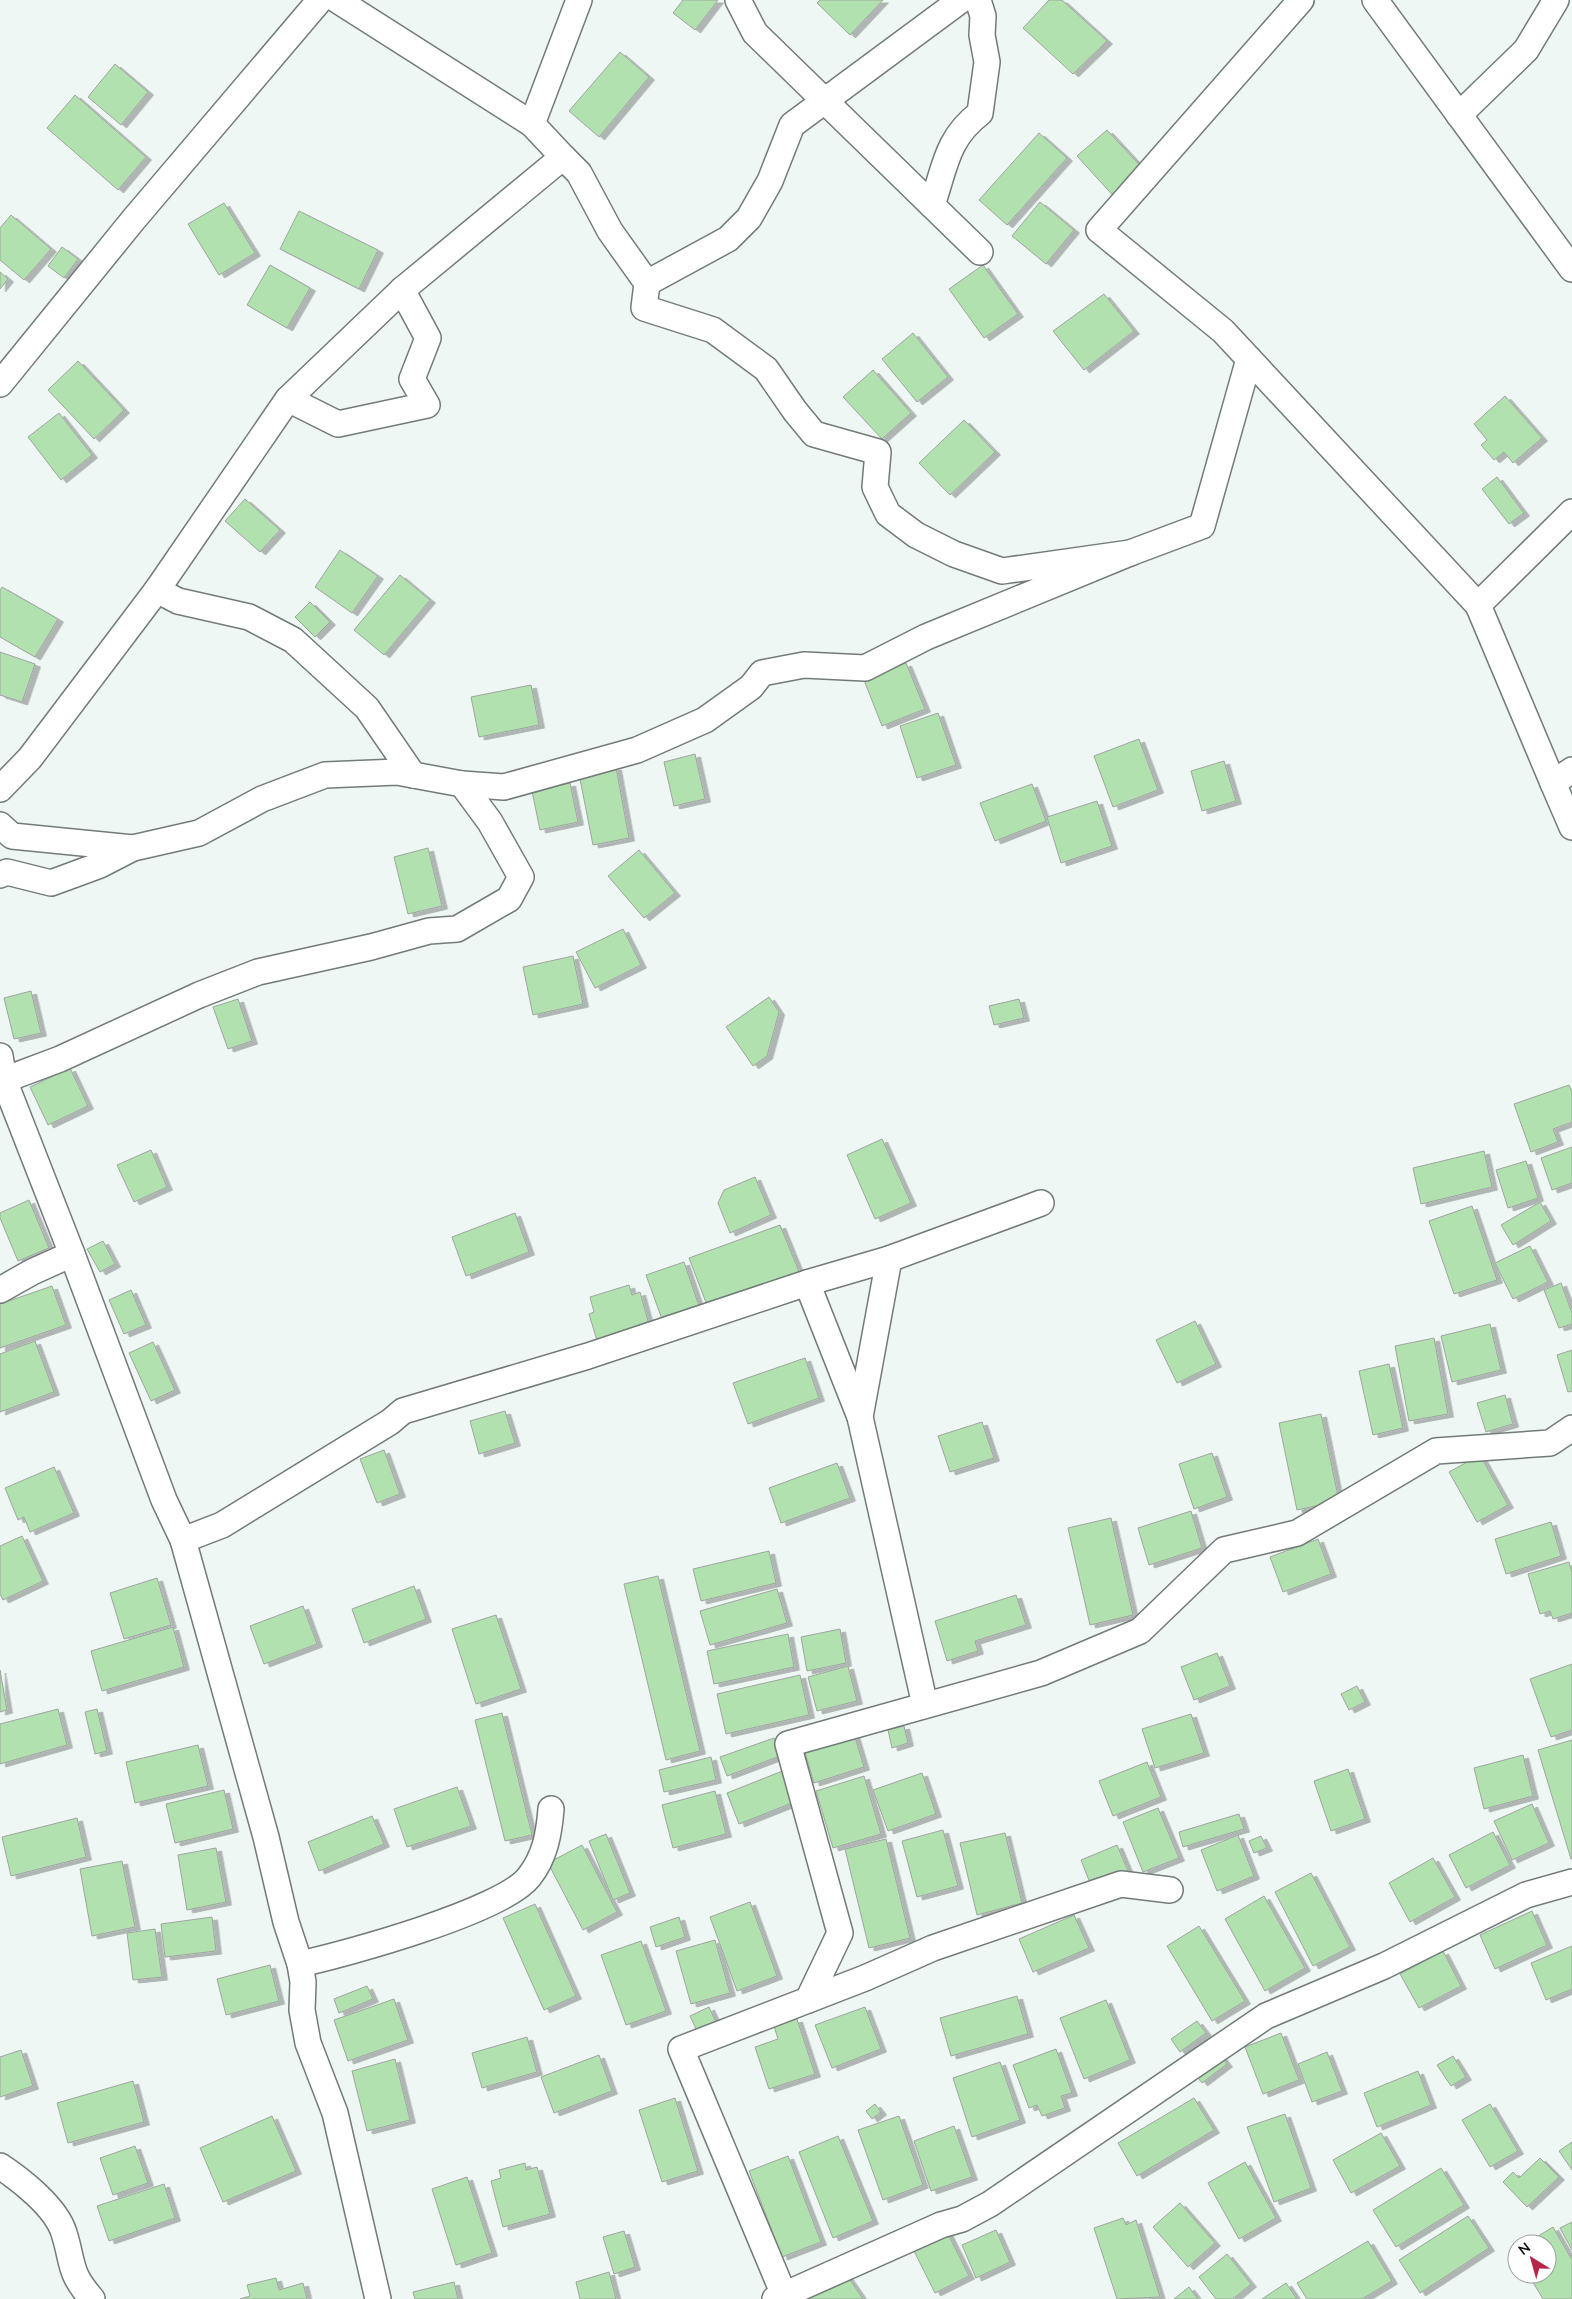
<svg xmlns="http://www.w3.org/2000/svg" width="1572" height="2299" font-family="Mulish,sans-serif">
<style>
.building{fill:#b0e1ae;stroke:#9fa59f;filter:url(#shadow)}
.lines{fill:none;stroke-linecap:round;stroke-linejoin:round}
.street-casing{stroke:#737b79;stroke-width:28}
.street{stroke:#fff;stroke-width:25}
</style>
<defs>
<filter id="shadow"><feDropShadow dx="5.5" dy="3" stdDeviation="0" flood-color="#0004"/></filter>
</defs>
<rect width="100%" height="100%" fill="#eef7f4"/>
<g class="building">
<path d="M683,0H718L695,30L673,13Z"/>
<path d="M820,0H883L850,35L817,3Z"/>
<path d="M1049,0H1062L1107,41L1073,74L1023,28Z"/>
<path d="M620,52L649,77L599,137L569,111Z"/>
<path d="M115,64L148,92L121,125L88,97Z"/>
<path d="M75,95L146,157L118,190L47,128Z"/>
<path d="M1107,130L1146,172L1118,201L1077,156Z"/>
<path d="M1039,133L1067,158L1007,225L979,200Z"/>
<path d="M1040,202L1074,230L1046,264L1012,236Z"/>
<path d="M224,203L255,253L219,275L188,224Z"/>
<path d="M299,211L378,250L359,289L280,249Z"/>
<path d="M11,215L51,249L24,280L0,260V228Z"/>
<path d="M62,247L78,259L64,278L48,266Z"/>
<path d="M270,265L310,288L287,328L247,305Z"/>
<path d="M983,265L1018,314L984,338L949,289Z"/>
<path d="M0,272L8,279L0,289Z"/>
<path d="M1104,294L1134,331L1084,370L1053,331Z"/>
<path d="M913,333L948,377L917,402L882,359Z"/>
<path d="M78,361L124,410L94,439L48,390Z"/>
<path d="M873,370L911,413L882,439L843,397Z"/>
<path d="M1505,396L1542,438L1513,463L1504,452L1494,460L1481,445L1487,440L1474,424Z"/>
<path d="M59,413L92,455L61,480L28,437Z"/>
<path d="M964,420L995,452L950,495L919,463Z"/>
<path d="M1497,477L1524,513L1509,524L1482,489Z"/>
<path d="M245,499L280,530L260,552L225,521Z"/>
<path d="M340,550L378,576L352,613L315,587Z"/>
<path d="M400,575L430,600L384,655L354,630Z"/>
<path d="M2,587L58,619L35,657L0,637V590Z"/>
<path d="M310,602L330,622L315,637L295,617Z"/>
<path d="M0,652L35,664L22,702L0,695Z"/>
<path d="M906,663L925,709L882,726L864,680Z"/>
<path d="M531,685L539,725L479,737L471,697Z"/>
<path d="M938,713L956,765L917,778L900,726Z"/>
<path d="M1139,739L1158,790L1113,807L1094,756Z"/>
<path d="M695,754L705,799L674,806L664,762Z"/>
<path d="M1224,761L1236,801L1202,811L1191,771Z"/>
<path d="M616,767L629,838L593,845L579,774Z"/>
<path d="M570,783L578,822L540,830L532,791Z"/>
<path d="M1032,784L1046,821L995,841L980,803Z"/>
<path d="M1097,801L1112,846L1061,863L1047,817Z"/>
<path d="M428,848L442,906L408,914L394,857Z"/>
<path d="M639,850L675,893L644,918L608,876Z"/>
<path d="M623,929L641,965L595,988L576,952Z"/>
<path d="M573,956L583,1004L533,1015L523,967Z"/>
<path d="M31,991L41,1033L14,1039L4,998Z"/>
<path d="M769,997L779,1012L767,1056L753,1066L726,1027Z"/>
<path d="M238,999L252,1041L228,1049L213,1007Z"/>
<path d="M1019,999L1024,1018L994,1025L989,1006Z"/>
<path d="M70,1068L88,1106L48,1125L30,1087Z"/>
<path d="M1569,1085L1572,1092V1122L1553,1129L1558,1142L1531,1152L1514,1104Z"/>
<path d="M882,1139L911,1203L875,1219L847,1155Z"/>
<path d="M1572,1147V1183L1552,1190L1541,1158Z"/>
<path d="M151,1150L167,1187L134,1202L117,1165Z"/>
<path d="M1484,1151L1492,1187L1421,1204L1413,1168Z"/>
<path d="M1526,1161L1538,1198L1508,1208L1496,1170Z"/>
<path d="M755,1177L771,1215L730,1233L718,1203L724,1190Z"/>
<path d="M29,1200L49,1248L18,1261L0,1218V1213Z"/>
<path d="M1540,1202L1551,1221L1513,1245L1501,1225Z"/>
<path d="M1472,1206L1497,1280L1454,1294L1429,1221Z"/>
<path d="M515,1213L529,1252L466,1276L452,1237Z"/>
<path d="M780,1225L800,1274L710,1313L689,1258Z"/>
<path d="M103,1241L115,1264L100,1272L87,1249Z"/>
<path d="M1530,1246L1548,1282L1513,1299L1495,1263Z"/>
<path d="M684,1262L700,1309L663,1322L646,1275Z"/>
<path d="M1561,1283L1572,1313V1324L1559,1328L1544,1290Z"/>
<path d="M629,1285L632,1295L640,1292L650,1328L598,1344L589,1314L594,1312L590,1297Z"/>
<path d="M52,1286L66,1325L0,1348V1304Z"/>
<path d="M131,1290L146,1325L124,1334L109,1300Z"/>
<path d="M1195,1321L1216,1364L1177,1383L1156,1340Z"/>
<path d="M1490,1324L1501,1370L1452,1382L1441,1336Z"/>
<path d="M1434,1338L1448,1414L1409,1421L1395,1346Z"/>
<path d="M35,1341L54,1392L0,1412V1354Z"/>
<path d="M153,1342L175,1390L151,1401L129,1353Z"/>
<path d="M1572,1350V1391L1568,1392L1557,1355Z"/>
<path d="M805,1358L819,1398L748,1424L733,1383Z"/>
<path d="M1389,1364L1403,1428L1373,1435L1359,1371Z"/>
<path d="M1505,1395L1513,1424L1486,1432L1477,1403Z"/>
<path d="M505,1411L515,1443L479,1454L470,1421Z"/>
<path d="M1321,1414L1339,1501L1297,1510L1279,1423Z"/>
<path d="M982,1422L994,1458L950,1472L938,1436Z"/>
<path d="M384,1450L400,1494L377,1503L360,1459Z"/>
<path d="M1212,1453L1227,1497L1194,1509L1179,1464Z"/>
<path d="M1480,1455L1508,1505L1477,1522L1449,1472Z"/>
<path d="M837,1463L850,1498L781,1523L769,1488Z"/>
<path d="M54,1467L74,1513L30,1532L24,1517L18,1520L5,1488Z"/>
<path d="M1191,1511L1202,1548L1149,1565L1138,1528Z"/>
<path d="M1111,1518L1133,1615L1090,1625L1068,1528Z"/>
<path d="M1551,1522L1561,1556L1506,1574L1495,1539Z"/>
<path d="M22,1536L43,1581L3,1600L0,1594V1546Z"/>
<path d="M1318,1539L1331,1574L1283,1592L1270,1557Z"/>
<path d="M769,1551L776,1583L701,1601L693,1569Z"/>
<path d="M1569,1562L1572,1573V1613L1553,1619L1550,1611L1540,1614L1528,1574Z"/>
<path d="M658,1576L700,1751L666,1760L624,1584Z"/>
<path d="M157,1578L171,1625L124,1639L110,1593Z"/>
<path d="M414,1586L426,1619L364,1643L352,1609Z"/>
<path d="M777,1589L787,1623L710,1645L700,1611Z"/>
<path d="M1016,1595L1026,1625L975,1641L978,1651L947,1661L935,1621Z"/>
<path d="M303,1606L317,1644L264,1664L250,1626Z"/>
<path d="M496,1615L521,1689L476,1704L452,1629Z"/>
<path d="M173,1627L184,1667L102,1691L91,1651Z"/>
<path d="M840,1629L846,1663L807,1671L801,1637Z"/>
<path d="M788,1634L794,1667L714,1684L707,1651Z"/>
<path d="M1217,1653L1230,1686L1194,1700L1181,1667Z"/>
<path d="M1572,1664V1730L1551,1737L1530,1679Z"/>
<path d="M848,1666L857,1701L817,1711L808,1677Z"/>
<path d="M0,1670L7,1710L0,1712Z"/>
<path d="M800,1675L809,1715L726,1734L717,1694Z"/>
<path d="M1357,1686L1365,1702L1349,1710L1341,1694Z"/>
<path d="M58,1709L67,1745L0,1764V1724Z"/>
<path d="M97,1709L107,1751L95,1754L85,1712Z"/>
<path d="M502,1713L532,1835L505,1841L475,1720Z"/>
<path d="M1191,1714L1204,1753L1155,1768L1142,1729Z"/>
<path d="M904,1726L908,1743L892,1748L888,1730Z"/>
<path d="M854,1734L864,1767L814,1783L804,1749Z"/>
<path d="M774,1738L780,1756L727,1776L720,1757Z"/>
<path d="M1572,1740V1859H1571L1538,1750Z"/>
<path d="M198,1745L208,1786L135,1803L126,1762Z"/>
<path d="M1523,1755L1533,1796L1484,1809L1474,1768Z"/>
<path d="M711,1757L716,1780L664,1792L659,1770Z"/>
<path d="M1147,1762L1161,1797L1113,1816L1099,1781Z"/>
<path d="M1348,1769L1365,1819L1331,1831L1314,1781Z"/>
<path d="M785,1770L797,1801L739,1824L727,1793Z"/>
<path d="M922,1773L936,1814L888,1831L873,1790Z"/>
<path d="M864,1776L881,1834L833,1848L816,1791Z"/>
<path d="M457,1787L471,1826L407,1847L394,1809Z"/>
<path d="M224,1790L233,1829L175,1843L166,1804Z"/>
<path d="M715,1791L726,1834L673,1848L662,1805Z"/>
<path d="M1532,1804L1549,1843L1512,1860L1494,1821Z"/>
<path d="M1158,1808L1179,1858L1143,1872L1123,1822Z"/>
<path d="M1239,1814L1244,1829L1183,1847L1179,1832Z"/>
<path d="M372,1816L384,1844L319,1871L308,1842Z"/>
<path d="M77,1818L86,1857L11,1876L2,1837Z"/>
<path d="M943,1830L958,1886L917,1897L902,1841Z"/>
<path d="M1493,1832L1510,1865L1466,1888L1449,1855Z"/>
<path d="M1005,1833L1022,1903L977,1915L960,1843Z"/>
<path d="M606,1834L630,1893L613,1900L589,1841Z"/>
<path d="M1238,1835L1254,1876L1217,1891L1201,1850Z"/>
<path d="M1261,1836L1267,1848L1254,1853L1249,1841Z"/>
<path d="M886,1839L910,1938L869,1948L845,1849Z"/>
<path d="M582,1845L617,1912L583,1930L548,1863Z"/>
<path d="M1117,1845L1129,1873L1092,1888L1081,1860Z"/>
<path d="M216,1848L226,1902L187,1910L178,1855Z"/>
<path d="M1433,1858L1455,1897L1410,1922L1389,1883Z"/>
<path d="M122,1861L135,1927L92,1936L80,1869Z"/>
<path d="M1311,1873L1350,1947L1313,1966L1275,1892Z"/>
<path d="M1264,1896L1305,1968L1265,1991L1225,1919Z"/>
<path d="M750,1902L777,1976L737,1991L710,1917Z"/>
<path d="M535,1904L576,1996L544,2010L503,1918Z"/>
<path d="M1532,1911L1547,1945L1495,1969L1480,1935Z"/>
<path d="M1074,1915L1089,1948L1033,1972L1019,1939Z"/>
<path d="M212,1917L216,1951L165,1957L161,1924Z"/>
<path d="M679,1917L685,1937L656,1947L650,1927Z"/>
<path d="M1199,1926L1245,2001L1212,2021L1167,1946Z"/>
<path d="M155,1929L162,1977L133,1980L127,1933Z"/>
<path d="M715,1940L730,1993L691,2004L676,1951Z"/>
<path d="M641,1941L666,2011L626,2025L601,1955Z"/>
<path d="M1572,1946V1989L1546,2000L1531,1963Z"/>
<path d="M1443,1951L1461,1986L1419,2008L1400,1974Z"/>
<path d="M270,1965L279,2001L226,2015L217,1979Z"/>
<path d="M367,1986L373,1999L339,2013L334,1999Z"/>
<path d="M1017,1996L1028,2034L951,2056L940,2018Z"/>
<path d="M394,1999L408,2040L348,2061L334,2020Z"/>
<path d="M1106,2000L1130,2060L1084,2079L1060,2018Z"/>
<path d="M709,2007L716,2022L697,2031L690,2016Z"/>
<path d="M865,2007L881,2049L832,2068L815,2025Z"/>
<path d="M797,2019L815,2074L769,2089L755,2047L778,2039L774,2026Z"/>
<path d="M1197,2021L1206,2033L1180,2052L1171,2039Z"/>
<path d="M1281,2033L1299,2080L1263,2094L1245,2047Z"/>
<path d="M527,2037L537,2072L482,2088L472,2053Z"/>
<path d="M1056,2049L1072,2093L1061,2096L1065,2108L1042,2116L1037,2105L1029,2108L1013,2065Z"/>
<path d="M21,2050L33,2086L0,2097V2057Z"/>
<path d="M1218,2052L1227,2064L1202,2083L1193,2071Z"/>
<path d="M1327,2052L1342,2091L1312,2102L1298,2064Z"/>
<path d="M599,2055L612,2091L554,2113L541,2077Z"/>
<path d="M1453,2056L1466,2077L1451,2086L1437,2065Z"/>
<path d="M395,2059L410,2120L367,2131L352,2071Z"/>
<path d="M1000,2062L1020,2120L972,2137L953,2078Z"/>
<path d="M1418,2071L1431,2105L1377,2127L1364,2093Z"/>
<path d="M133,2081L144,2122L68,2143L57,2103Z"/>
<path d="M675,2098L698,2171L662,2182L639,2110Z"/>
<path d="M1194,2098L1214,2130L1137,2176L1118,2143Z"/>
<path d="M875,2104L881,2112L872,2119L866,2111Z"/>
<path d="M1490,2104L1518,2151L1490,2167L1462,2120Z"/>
<path d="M1285,2114L1311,2188L1274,2202L1247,2127Z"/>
<path d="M272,2116L296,2171L223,2202L200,2148Z"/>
<path d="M899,2116L923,2185L883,2200L858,2130Z"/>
<path d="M954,2126L972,2177L931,2191L914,2141Z"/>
<path d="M1381,2133L1400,2166L1351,2193L1333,2160Z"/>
<path d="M838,2136L873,2221L833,2238L799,2152Z"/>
<path d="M1572,2142V2170L1559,2151Z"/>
<path d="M135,2146L148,2183L113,2195L100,2158Z"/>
<path d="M788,2156L821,2242L782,2257L749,2171Z"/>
<path d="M1540,2158L1559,2177L1527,2207L1503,2182L1513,2172L1519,2178Z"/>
<path d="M1245,2162L1276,2218L1239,2239L1208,2183Z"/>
<path d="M525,2163L526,2170L537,2167L550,2214L503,2227L491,2181L501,2178L499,2170Z"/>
<path d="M1441,2168L1464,2205L1396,2247L1373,2210Z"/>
<path d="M467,2177L492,2253L456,2265L432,2189Z"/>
<path d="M164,2184L175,2218L109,2241L97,2206Z"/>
<path d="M1180,2203L1215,2243L1188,2267L1153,2227Z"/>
<path d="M1468,2216L1489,2248L1420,2293L1399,2260Z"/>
<path d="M1123,2218L1126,2225L1136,2220L1160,2297L1117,2299L1094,2228Z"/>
<path d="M1572,2222V2250L1560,2228Z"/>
<path d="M1553,2227L1572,2260V2299H1543L1528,2274H1547V2244H1525Z"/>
<path d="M996,2230L1010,2262L976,2278L962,2245Z"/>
<path d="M624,2231L635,2267L614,2274L603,2237Z"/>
<path d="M947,2232L969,2276L935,2293L913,2249Z"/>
<path d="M1368,2241L1392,2281L1362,2299H1307L1297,2283Z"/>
<path d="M1227,2254L1251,2284L1233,2299H1216L1199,2277Z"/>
<path d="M609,2272L616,2299H580L576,2282Z"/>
<path d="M846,2274L863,2299H809Z"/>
<path d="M276,2278L279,2290L303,2283L307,2299H240L250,2296L247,2285Z"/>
<path d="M454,2282L458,2299H415L413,2292Z"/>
<path d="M1286,2283L1297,2299H1262Z"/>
<path d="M1189,2287L1198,2299H1174Z"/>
</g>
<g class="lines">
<defs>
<g id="street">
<path d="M337,0L532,124"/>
<path d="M738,0L755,33L980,252"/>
<path d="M1301,0L1099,230L1223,331L1478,605"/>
<path d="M1375,0L1572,269"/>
<path d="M1459,115L1526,50L1556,0"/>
<path d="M932,205C945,168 946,139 980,113L987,62L982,35L983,16L978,0"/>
<path d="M647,283L728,239L749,218L770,181L792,125L961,0"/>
<path d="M0,384L134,219L320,0"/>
<path d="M288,399L338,424L427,405L412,379L428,338L402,290"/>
<path d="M1130,553L1202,526L1249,359"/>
<path d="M157,590L178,601L249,617L293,640L367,708L413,775"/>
<path d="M1572,770L1553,783L1572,827"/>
<path d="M1553,783L1478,605L1572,512"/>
<path d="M462,784L504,787L637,750L705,720L751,687L762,673L804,665L865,668L926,637L1130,553L1002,571L954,554L916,535L888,514L875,487L878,452L814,434L795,411L766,369L713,330L644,308L647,283L610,231L579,173L563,157"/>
<path d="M0,789L30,758L157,590L288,399L402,290L563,157L532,124L579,0"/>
<path d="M0,825L12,836L133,848"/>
<path d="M0,875L7,872L51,883L100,865L133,848L199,833L262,799L325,775L397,772L462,784L490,822L521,877L509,899L457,929L429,931L371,947L258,972L199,995L60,1059L4,1080"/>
<path d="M0,1056L4,1080L72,1254L164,1500L183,1540L266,1837L286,1922L300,1964L303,1982L302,2010L308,2043L335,2113L378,2299"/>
<path d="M807,1283L860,1417L925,1705"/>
<path d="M0,1290L32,1272L72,1254"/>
<path d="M860,1417L889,1259"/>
<path d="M183,1540L222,1525L390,1422L403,1411L588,1356L807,1283L889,1259L1041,1203"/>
<path d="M300,1964C346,1954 503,1911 529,1877C545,1857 549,1834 551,1809"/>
<path d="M808,2000L840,1933L788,1744L1041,1673L1140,1631L1224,1550L1297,1533L1436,1451L1550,1443L1572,1428"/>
<path d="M0,2166C21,2180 56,2207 64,2233C74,2265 68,2271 92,2299"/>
<path d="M784,2295L681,2049L865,1978L933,1948L1121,1884L1170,1890"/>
<path d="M775,2299L941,2225L962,2219L990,2204L1266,2016L1384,1966L1526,1895L1572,1882"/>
</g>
</defs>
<use href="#street" class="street-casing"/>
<use href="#street" class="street"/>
</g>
<g transform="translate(1532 2259) rotate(323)"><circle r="24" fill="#ffffff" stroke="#9fa09f"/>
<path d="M0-4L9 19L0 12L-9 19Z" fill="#b72649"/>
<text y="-8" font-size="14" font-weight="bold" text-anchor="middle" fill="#0e1110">N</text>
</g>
</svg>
